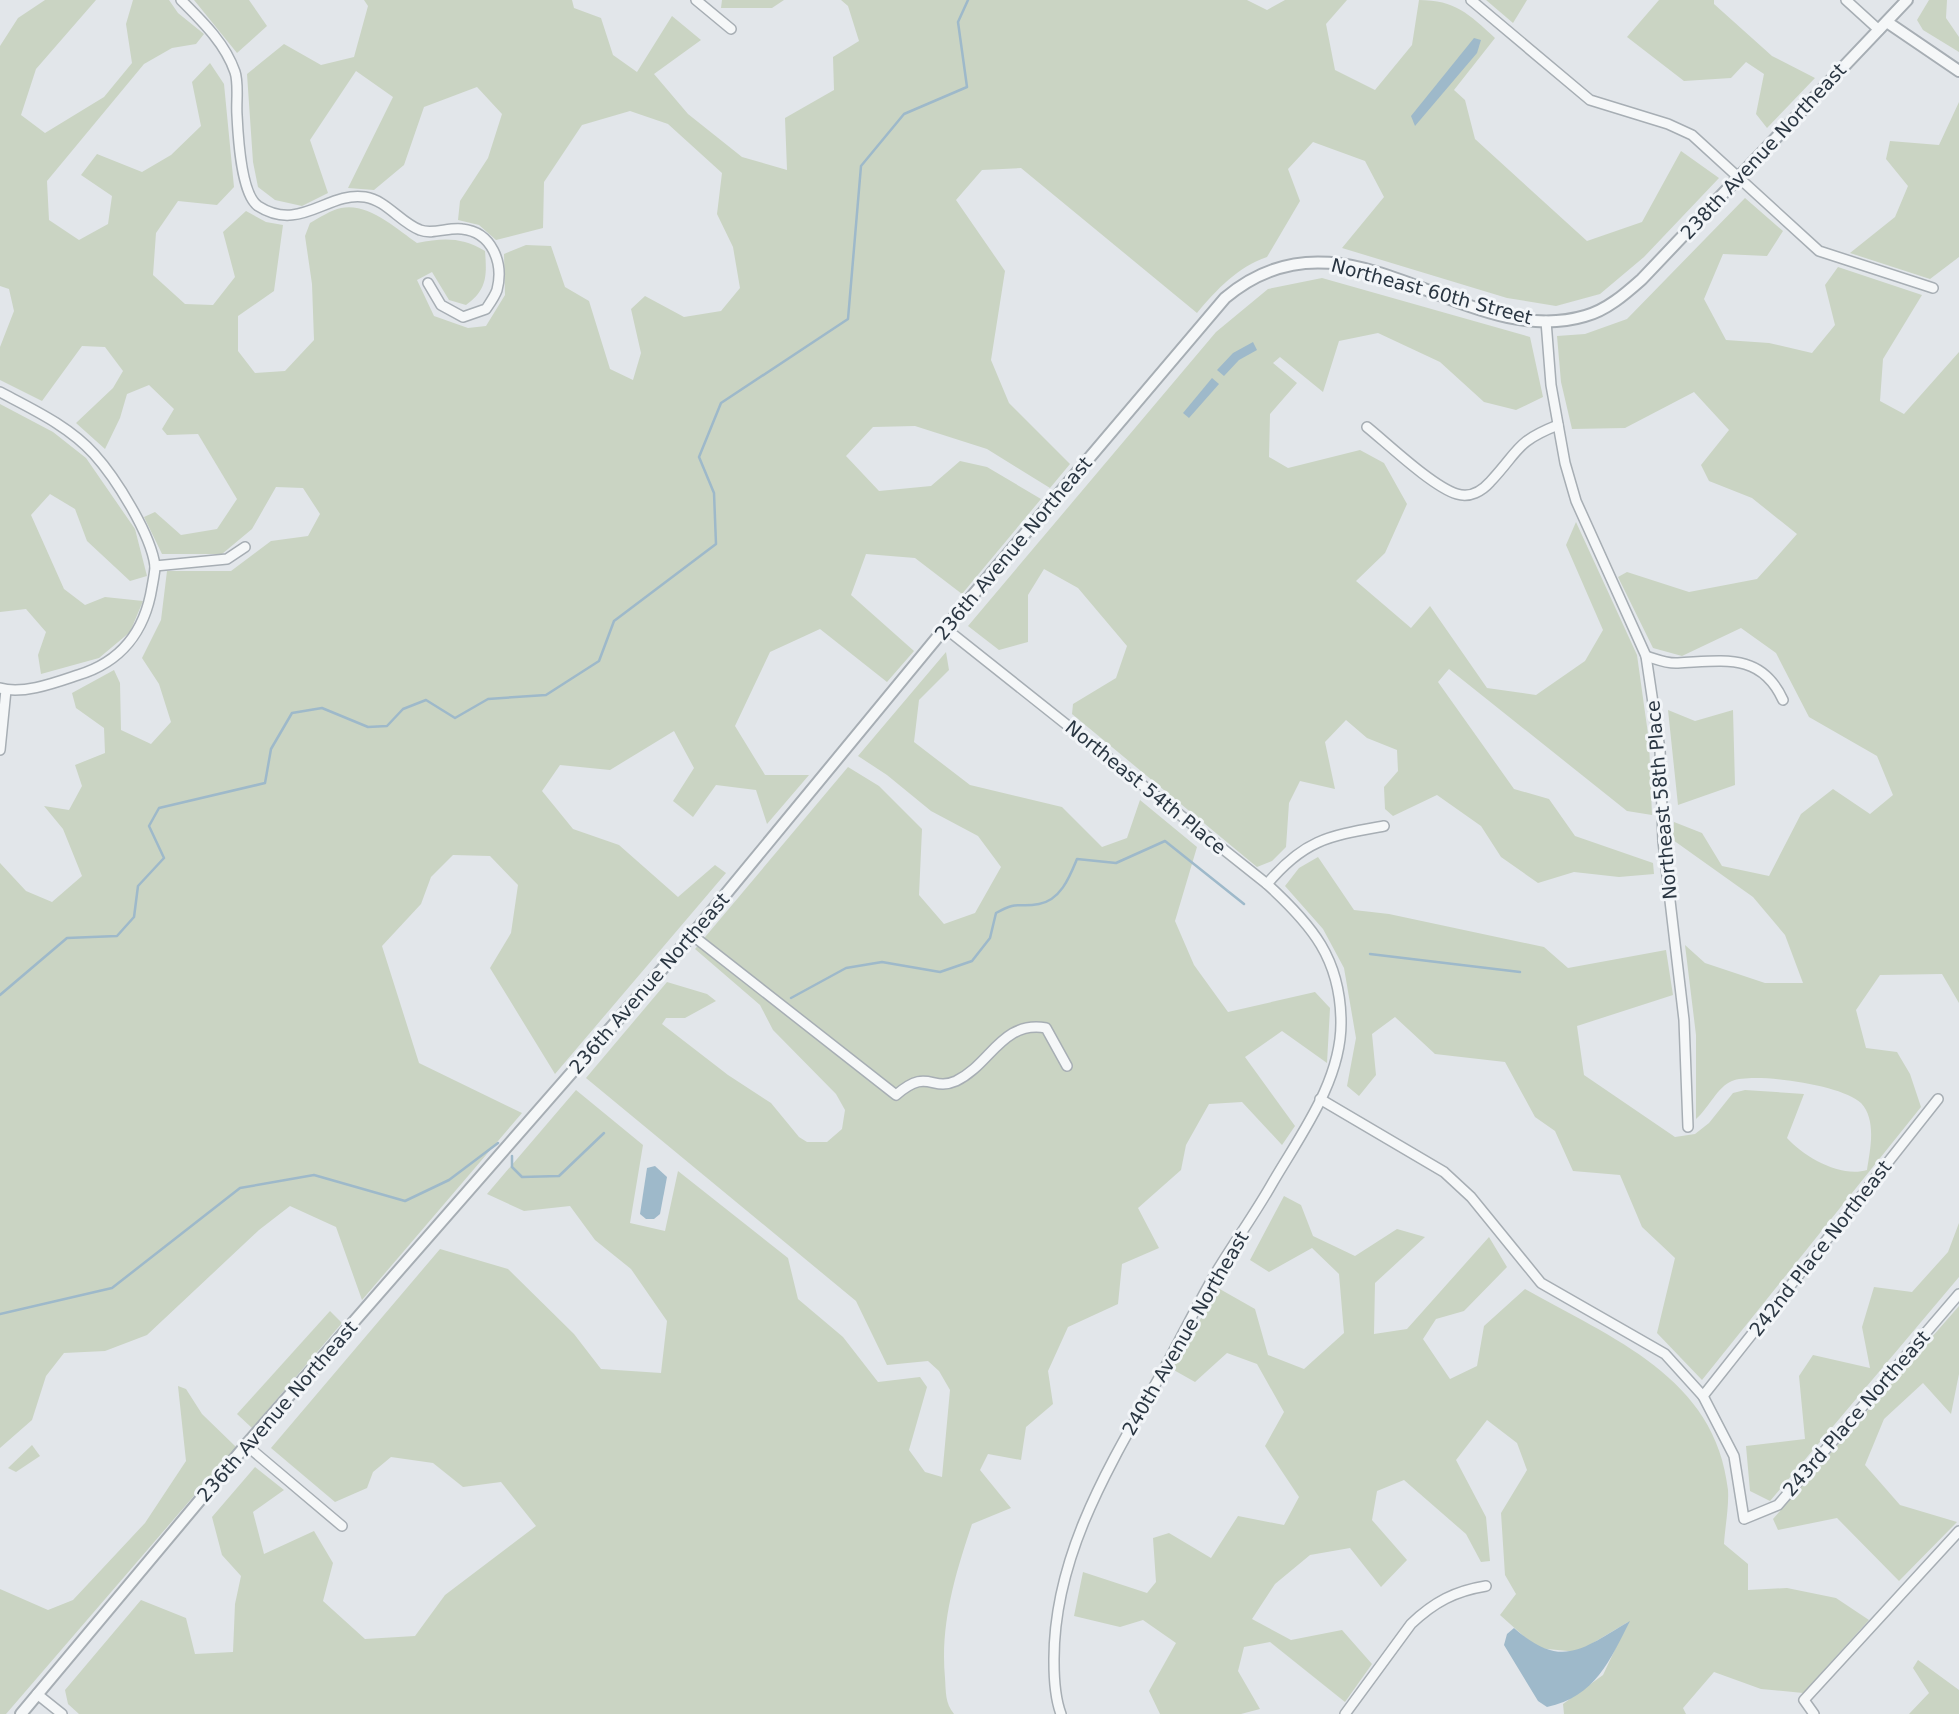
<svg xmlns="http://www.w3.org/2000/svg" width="1959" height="1714" font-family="'DejaVu Sans',sans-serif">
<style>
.green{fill:#cad4c3}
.water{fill:#9eb9ca}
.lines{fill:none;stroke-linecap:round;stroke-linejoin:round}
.stream{stroke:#9eb9ca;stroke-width:2.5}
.minor-casing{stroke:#a7aeb4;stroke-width:12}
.tertiary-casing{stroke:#a7aeb4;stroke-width:14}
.minor{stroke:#f5f7f8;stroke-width:9}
.tertiary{stroke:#f5f7f8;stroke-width:10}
.labels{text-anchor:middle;stroke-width:6;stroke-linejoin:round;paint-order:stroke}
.street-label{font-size:19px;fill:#2a3642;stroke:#f2f5f8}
</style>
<rect width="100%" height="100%" fill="#e2e6ea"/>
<g class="green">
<path d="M45,0H96L36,69L21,115L45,133L104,97L132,63L126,24L133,0H169L178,13L204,34L196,44L172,48L144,64L47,181L49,220L79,240L108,224L112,196L81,175L97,154L142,172L171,155L201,126L192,82L210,63L224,84L234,187L217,205L178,201L156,233L153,275L185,304L213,305L235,277L223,232L246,211L266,222L283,225L274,291L238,316V351L255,373L285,371L314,340L312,284L305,236L310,223C319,218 331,210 341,208C368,202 397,229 417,243C444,238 461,237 485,251C487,276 487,290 466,305L449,300L432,272L417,280L434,316L468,328L486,326L505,295L504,254L526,245L551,246L565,287L589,301L610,369L633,380L641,353L631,309L645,296L684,317L721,311L740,288L733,247L717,214L722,173L668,124L630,111L582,125L544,182L543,228L496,240L479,225L458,220L460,201L488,158L502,114L477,87L424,107L404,165L374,190L348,188L393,97L356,71L310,140L328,193L302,206L275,200L258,187L253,162L247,74L284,44L321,65L354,57L368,6L364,0H572L574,8L601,18L613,55L637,72L672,16L701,40L654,74L688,114L742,157L787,170L785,118L834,90L833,57L859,41L848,6L841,0H1247L1267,10L1285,0H1347L1326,24L1335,70L1375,90L1412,45L1419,0C1455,0 1469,14 1495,38L1454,90L1465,100L1475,139L1587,241L1642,222L1681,151L1719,178L1644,257L1600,294L1556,306L1507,298L1342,248L1384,197L1365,161L1313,142L1288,169L1300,201L1267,257C1238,267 1217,289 1197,313L1021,168L982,170L956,200L1005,271L991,360L1009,403L1070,464L1050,488L987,449L915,426L873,427L846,456L879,491L931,486L960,461L987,467L1041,499L962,594L915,558L866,554L851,595L914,651L887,682L820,629L770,652L735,726L765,775H809L767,824L756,790L716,785L693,817L673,801L694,768L674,731L610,770L560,765L542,791L573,829L619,845L678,897L715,865L726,873L555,1074L490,968L511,933L518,885L490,856L453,855L431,877L421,904L382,946L419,1063L522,1113L362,1300L336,1227L290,1206L259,1230L147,1335L105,1351L64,1353L46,1376L32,1420L0,1448V863L26,891L52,902L82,876L63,829L44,806L69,810L82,786L75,765L105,753L104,728L76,708L72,693L114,670L120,683L121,730L151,744L171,722L159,684L142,658L161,620L167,571H231L271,541L308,536L320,514L303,488L276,487L252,529L222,554H162L144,517L155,512L181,535L217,529L237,499L198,434L167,435L162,429L174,409L149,385L127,394L120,418L105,449L76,423L113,388L123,371L105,347L82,346L42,401L0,380V347L14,311L9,289L0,286V46L18,18Z"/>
<path d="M194,0H249L267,26L237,53Z"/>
<path d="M722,0H784L772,8H721Z"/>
<path d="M1486,0H1527L1513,23Z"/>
<path d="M1659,0H1714V4L1772,56L1815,78L1767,128L1756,114L1764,74L1746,62L1731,78L1684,81L1627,37Z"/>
<path d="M1929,0H1947L1946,18L1959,37V52L1923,30L1917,20Z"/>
<path d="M1959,102V257L1930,279L1850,253L1895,217L1908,186L1886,159L1890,141L1939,145Z"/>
<path d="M1745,198L1783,231L1767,256L1723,254L1704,299L1726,340L1769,343L1812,353L1835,325L1825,285L1838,267L1922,295L1883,359L1880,401L1904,414L1959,352V1003L1942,974L1880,975L1856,1010L1866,1048L1897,1052L1910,1074L1921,1107L1702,1380L1657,1333L1675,1258L1642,1227L1620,1175L1573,1171L1555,1131L1535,1117L1505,1062L1435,1054L1395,1017L1372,1034L1376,1075L1359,1096L1347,1086L1356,1038L1344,968L1323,929L1285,886L1299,868L1318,857L1354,910L1389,914L1544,947L1568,968L1666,950L1673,995L1577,1026L1584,1075L1675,1137L1695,1134L1709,1123L1733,1093L1745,1090L1804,1094L1787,1138C1804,1157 1841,1178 1867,1170C1870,1150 1877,1120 1861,1103C1843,1085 1755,1072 1732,1081C1718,1086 1708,1109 1696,1119V1035L1685,945L1705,963L1765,983H1803L1785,935L1753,897L1673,840L1674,822L1702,833L1722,866L1769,876L1801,814L1833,789L1870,814L1893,795L1877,756L1809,717L1776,653L1741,628L1682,656L1653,648L1618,577L1627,572L1689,592L1757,579L1797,534L1752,498L1709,481L1701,465L1729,430L1694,392L1625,428L1572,429L1561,382L1557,336L1585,334L1627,319Z"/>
<path d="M1322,278L1530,337L1543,397L1516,410L1484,402L1440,362L1378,333L1339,341L1323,392L1280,357L1273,363L1297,383L1270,414L1269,457L1288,468L1360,450L1384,463L1407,504L1385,553L1356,581L1411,628L1430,606L1487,688L1536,695L1585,661L1603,630L1566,545L1576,522L1637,655L1649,741L1652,815L1627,811L1449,669L1438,682L1514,789L1549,799L1575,836L1653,863L1654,874L1619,877L1574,872L1538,883L1501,857L1481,826L1437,795L1393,816L1385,809L1384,787L1398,771L1397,750L1367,738L1346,720L1325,742L1335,789L1300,781L1289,803L1286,847L1272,861L1257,867L1072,714L1073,704L1116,678L1127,646L1078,588L1044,569L1028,595V642L999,650L968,626L1216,332L1268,289Z"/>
<path d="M0,404L53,432L86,458L135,529L147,576L130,581L87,541L75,509L50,494L31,515L64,589L85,605L105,597L143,601L130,632L99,658L41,674L38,655L46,632L26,609L0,612Z"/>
<path d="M946,652L949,670L919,700L914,742L970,785L1062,807L1102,847L1127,838L1140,800L1197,847L1175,921L1194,965L1228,1012L1315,992L1330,1008L1327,1063L1282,1031L1245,1057L1295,1126L1282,1145L1242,1102L1209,1104L1186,1145L1181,1170L1138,1208L1159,1248L1122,1264L1118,1304L1068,1327L1048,1371L1053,1404L1026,1427L1021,1460L988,1454L980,1470L1011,1508L972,1524C955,1575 940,1624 945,1678C946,1692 945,1703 954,1714H79L68,1704L65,1690L141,1600L186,1618L195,1654L233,1652L235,1604L241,1576L222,1555L212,1517L255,1467L284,1490L253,1512L264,1554L314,1531L333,1563L323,1601L365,1639L415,1636L445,1595L536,1526L501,1482L463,1487L433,1463L391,1457L373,1472L367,1488L335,1502L271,1448L440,1249L508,1269L574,1334L601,1369L661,1373L667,1321L631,1269L595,1240L570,1206L524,1211L487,1194L576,1090L643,1145L630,1223L665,1231L678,1171L788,1258L798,1299L843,1337L878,1382L920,1377L927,1387L909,1450L925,1472L942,1477L950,1390L939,1371L928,1361L887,1365L856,1301L586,1078L667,982L707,994L716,1001L685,1018H666L662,1024L728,1075L771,1103L799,1137L807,1142H827L842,1129L845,1110L836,1094L773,1030L760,1005L695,949L848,767L879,786L922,829L919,895L944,924L975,913L1001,867L978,836L931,811L887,775L858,756Z"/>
<path d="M1668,710L1695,721L1733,710L1735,785L1678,805Z"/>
<path d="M1284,1196L1301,1205L1313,1236L1355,1256L1397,1229L1425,1237L1375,1283L1374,1334L1407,1329L1489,1237L1507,1267L1464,1311L1436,1319L1423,1339L1450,1379L1477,1366L1484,1326L1525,1289C1611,1338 1716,1377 1728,1490C1729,1507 1725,1527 1724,1544L1748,1564V1590L1787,1588L1836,1598L1869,1620L1803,1693L1761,1689L1714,1672L1683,1708L1686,1714H1564L1563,1704L1603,1675L1628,1622L1578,1652L1537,1648L1500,1615L1516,1594L1505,1575L1501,1513L1527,1470L1517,1443L1487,1420L1456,1460L1486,1517L1490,1561L1481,1562L1466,1534L1404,1480L1377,1491L1372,1520L1407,1560L1381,1587L1350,1548L1310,1555L1275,1584L1252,1619L1291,1640L1342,1630L1372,1664L1345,1702L1270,1642L1244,1647L1238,1671L1260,1709L1241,1714H1160L1149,1691L1176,1643L1143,1620L1120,1627L1074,1616L1083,1572L1147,1593L1156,1582L1153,1538L1169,1533L1211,1558L1238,1516L1284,1525L1299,1497L1265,1446L1284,1412L1257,1364L1227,1353L1195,1382L1172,1369L1218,1288L1255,1309L1268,1355L1304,1369L1344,1333L1339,1274L1312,1248L1269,1272L1250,1260Z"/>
<path d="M1959,1223V1277L1770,1501L1750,1491L1746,1446L1805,1439L1799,1376L1813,1355L1870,1368L1862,1327L1874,1287L1912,1292L1948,1252Z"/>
<path d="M1959,1306V1374L1951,1414L1923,1383L1884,1419L1865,1465L1900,1505L1957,1522L1899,1581L1837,1518L1778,1530L1773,1519Z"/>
<path d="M330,1311L342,1323L252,1428L237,1414Z"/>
<path d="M178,1386L186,1389L202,1414L236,1447L6,1714H0V1589L48,1610L73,1600L145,1523L186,1461Z"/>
<path d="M32,1445L40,1456L16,1472L8,1468Z"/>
<path d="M1918,1660L1959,1690V1714H1909L1929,1693L1913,1668Z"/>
</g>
<g class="water">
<path d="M1474,38L1481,40L1477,53L1415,126L1411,116Z"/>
<path d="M1253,342L1257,350L1239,360L1224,376L1217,370L1233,353Z"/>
<path d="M1212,378L1219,384L1189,418L1183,413Z"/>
<path d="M655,1166L667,1177L660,1214L654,1219H646L640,1214L647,1168Z"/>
<path d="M1630,1621C1610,1660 1595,1697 1547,1707L1538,1701L1504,1645L1507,1634L1514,1628C1562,1670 1582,1649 1630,1621Z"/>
</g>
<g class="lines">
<g class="stream">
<path d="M1370,954L1520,972"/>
<path d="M0,995L67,938L117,936L134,917L138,886L164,858L149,826L159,808L265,783L271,749L292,713L322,708L368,727L387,726L403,709L426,700L455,718L488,699L546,695L599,661L614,621L716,544L714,493L699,457L721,403L848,319L861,166L904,114L967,87L958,22L968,0"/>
<path d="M791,998L846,968L882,962L940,972L972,961L990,938L996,913C1019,900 1017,908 1039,904C1061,900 1070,876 1077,859L1116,863L1165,841L1244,904"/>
<path d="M512,1156V1167L522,1177L559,1176L604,1133"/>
<path d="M0,1314L112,1288L240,1188L314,1175L405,1201L449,1180L498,1143"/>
</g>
<defs>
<g id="minor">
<path d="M181,0C202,21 225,43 235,72C239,84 236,102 237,115C238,136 241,194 258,206C300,233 328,191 365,197C386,200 401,223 420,230C432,235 449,227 462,229C492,232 504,263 497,290C495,296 490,303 486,309L463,317L441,305L428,283"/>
<path d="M696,0L731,29"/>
<path d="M1471,0L1590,100L1668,124L1692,135L1819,251L1933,288"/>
<path d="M1846,0L1879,30"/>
<path d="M1546,321L1551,385L1565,463L1576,501L1646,656L1660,750L1663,841L1684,1020L1688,1127"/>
<path d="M0,392C32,409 69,426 94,454C115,477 151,534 155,566C155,572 153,581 152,587C145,631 121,662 78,675C57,682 23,695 0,688"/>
<path d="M1367,427C1388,444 1433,487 1457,494C1470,498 1482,491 1490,482C1520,450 1515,442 1558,425"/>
<path d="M155,566L227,559L245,547"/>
<path d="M945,628L1267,884C1312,925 1341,959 1341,1023C1341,1081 1301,1134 1273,1182C1255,1214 1233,1244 1214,1276C1195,1309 1178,1344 1159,1378C1109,1466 1053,1557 1054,1662C1054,1679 1055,1698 1061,1714"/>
<path d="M1646,656C1656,659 1667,664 1678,663C1723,661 1761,652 1783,700"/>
<path d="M0,750L6,690"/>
<path d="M1267,884C1305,839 1329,836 1384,826"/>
<path d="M692,935L896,1095C928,1067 931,1092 956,1081C990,1065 1002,1020 1046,1028L1067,1066"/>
<path d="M1320,1099L1444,1172L1471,1197L1541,1283L1665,1354L1703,1396L1734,1456L1744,1519L1778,1505L1959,1294"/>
<path d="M1703,1396L1938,1099"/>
<path d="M246,1445L342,1526"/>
<path d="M37,1694L62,1714"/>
<path d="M1345,1714L1411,1624C1434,1602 1455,1591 1486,1586"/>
<path d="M1814,1714L1804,1700L1959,1531"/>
</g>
<g id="tertiary">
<path d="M1887,22L1959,71"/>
<path d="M21,1714L246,1445L692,935L945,628L1225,298C1347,195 1464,352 1585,316C1607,310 1625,294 1642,279L1907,0"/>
</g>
</defs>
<use href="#minor" class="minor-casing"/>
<use href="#tertiary" class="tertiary-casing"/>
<use href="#minor" class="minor"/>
<use href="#tertiary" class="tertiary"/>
</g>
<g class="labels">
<g class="street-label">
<text transform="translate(1763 151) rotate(-47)" y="7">238th Avenue Northeast</text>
<text transform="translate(1432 291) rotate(15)" y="7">Northeast 60th Street</text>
<text transform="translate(1013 548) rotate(-50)" y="7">236th Avenue Northeast</text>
<text transform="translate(1146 787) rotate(39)" y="7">Northeast 54th Place</text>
<text transform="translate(1661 800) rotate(-95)" y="7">Northeast 58th Place</text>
<text transform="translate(649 983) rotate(-49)" y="7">236th Avenue Northeast</text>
<text transform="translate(1820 1248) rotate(-52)" y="7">242nd Place Northeast</text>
<text transform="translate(1185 1333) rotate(-60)" y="7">240th Avenue Northeast</text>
<text transform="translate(277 1411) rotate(-49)" y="7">236th Avenue Northeast</text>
<text transform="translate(1856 1413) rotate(-49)" y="7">243rd Place Northeast</text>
</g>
</g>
</svg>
